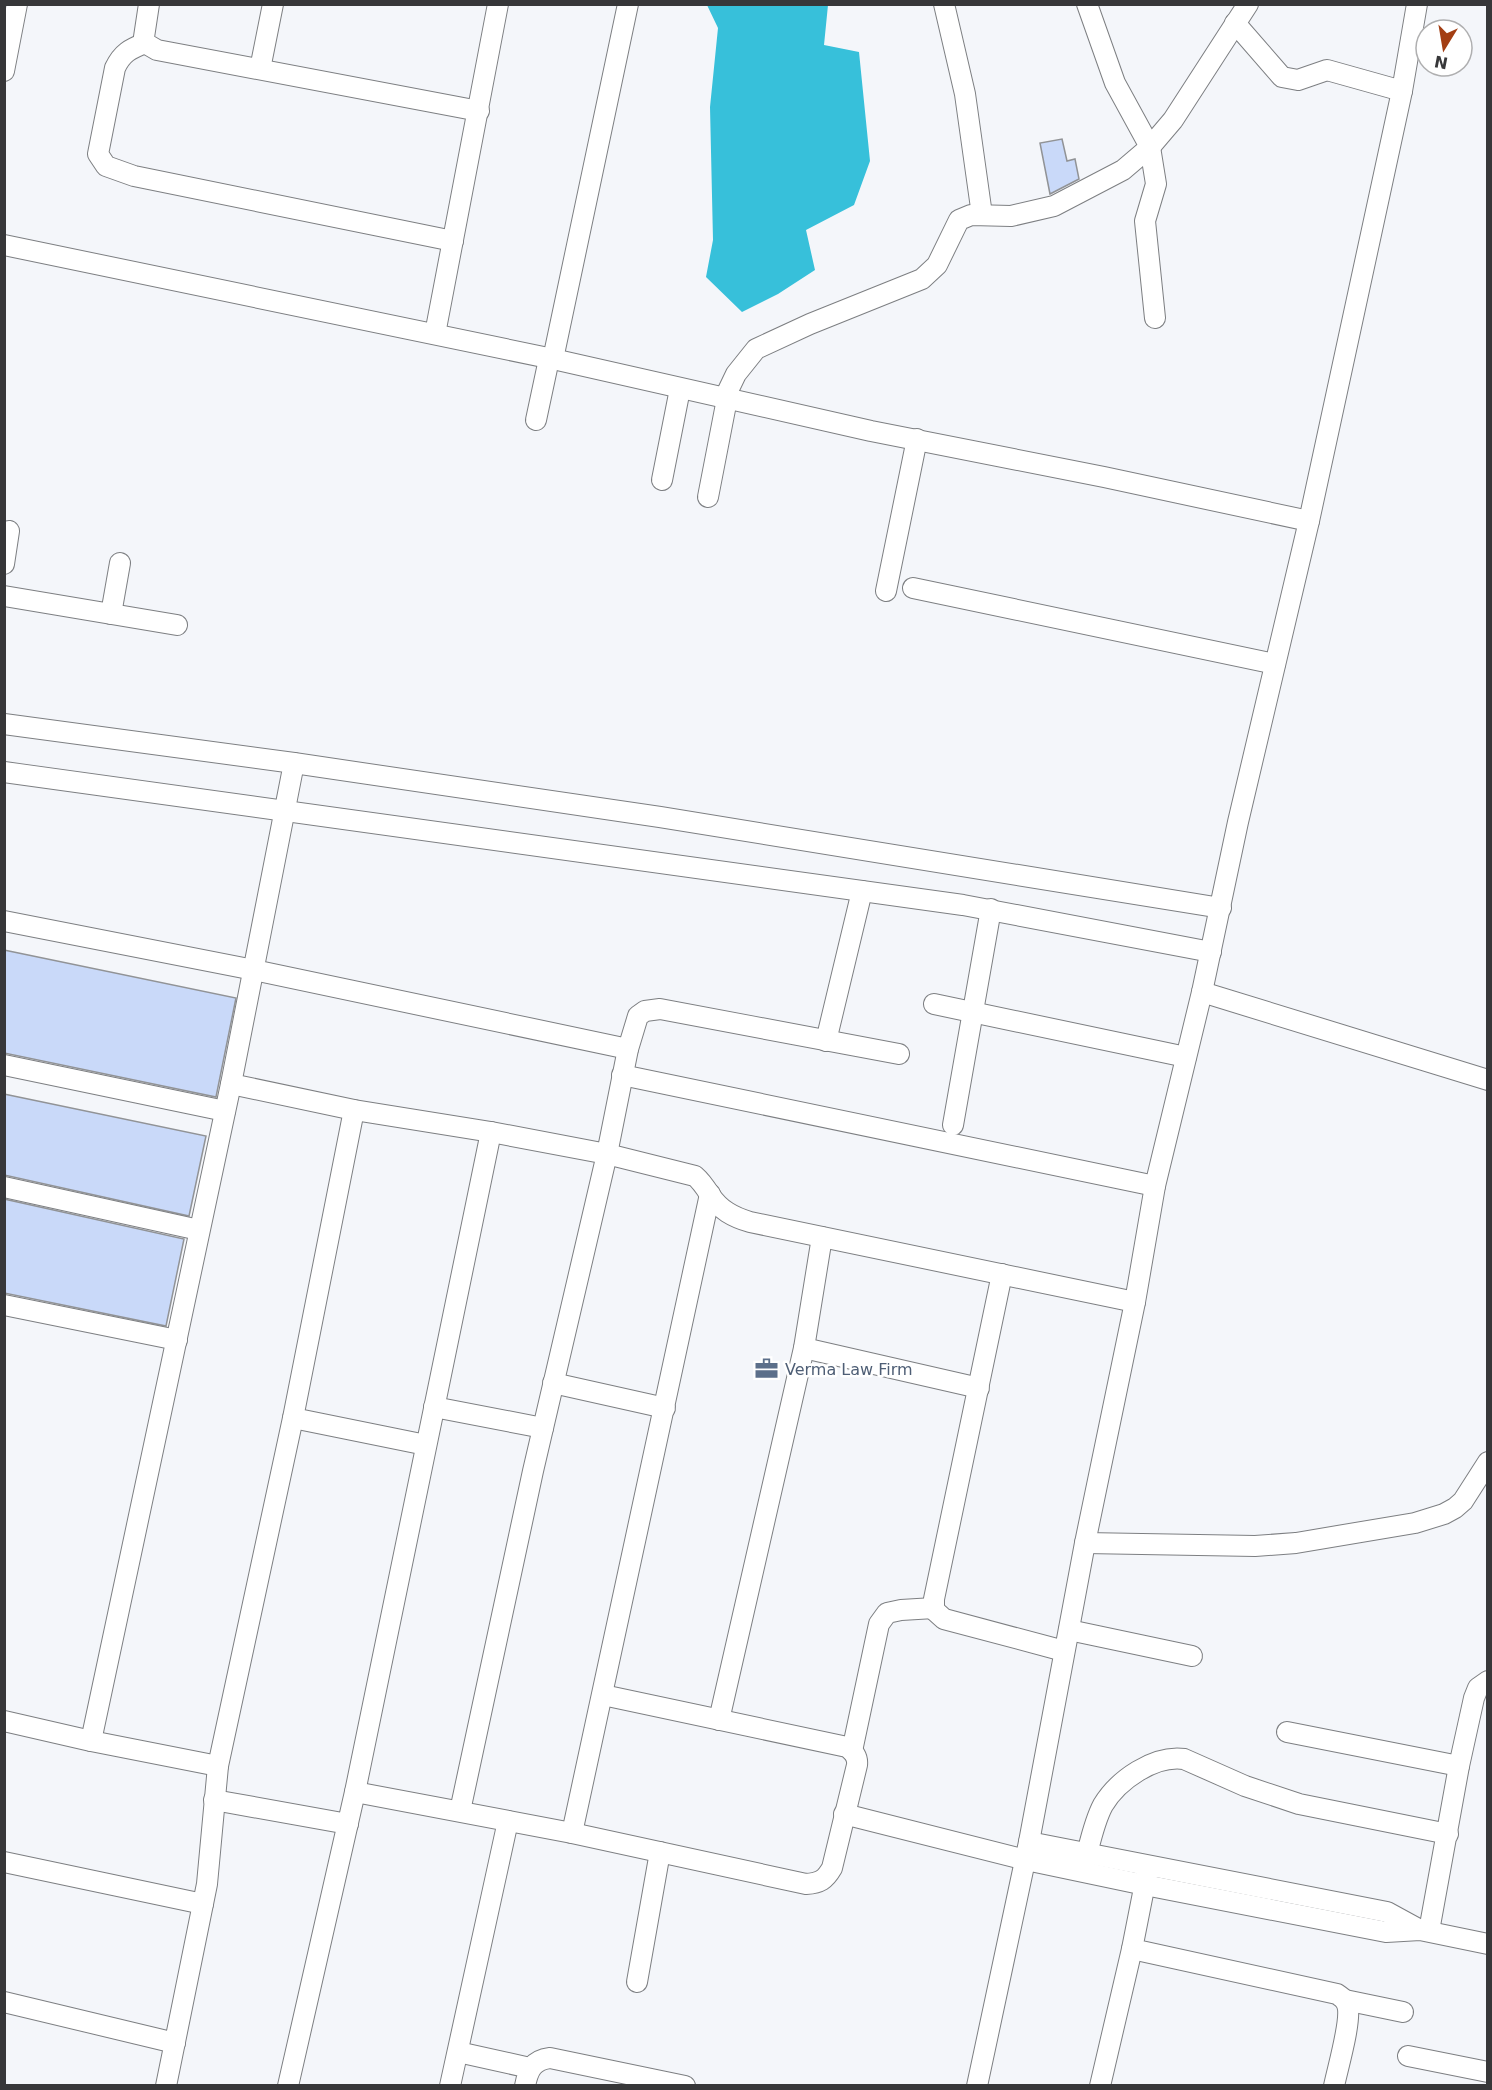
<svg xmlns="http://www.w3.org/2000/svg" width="1492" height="2090" font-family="'DejaVu Sans',sans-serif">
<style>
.water{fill:#37c0da}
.building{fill:#c9d9f9;stroke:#919396;stroke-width:1.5}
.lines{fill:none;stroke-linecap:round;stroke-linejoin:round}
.minor-casing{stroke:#7d7f82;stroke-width:22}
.minor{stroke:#fff;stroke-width:20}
.labels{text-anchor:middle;stroke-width:5;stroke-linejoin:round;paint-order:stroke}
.service-label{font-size:16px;fill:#4e5e75;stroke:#fff;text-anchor:start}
</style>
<rect width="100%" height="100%" fill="#f4f6fa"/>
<path class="water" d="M707,5H828L824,45L859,52L870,161L854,205L806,230L815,270L778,294L742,312L706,277L713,240L710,107L718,28Z"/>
<g class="building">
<path d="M1062,139L1067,161L1075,159L1079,179L1050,194L1040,143Z"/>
<path d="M4,950L236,998L216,1097L4,1053Z"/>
<path d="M4,1094L206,1136L189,1216L4,1175Z"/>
<path d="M4,1199L184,1239L166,1326L4,1293Z"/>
</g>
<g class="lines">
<defs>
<g id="minor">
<path d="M149,4L144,37L145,43L157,50L479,111"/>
<path d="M944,4L965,94L982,215"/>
<path d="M1087,4L1115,83L1150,147L1156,184L1145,221L1155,318"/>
<path d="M1235,23L1282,77L1298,80L1327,70L1402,91"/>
<path d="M145,43C130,49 122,53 115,68L98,154L106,166L134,176L453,241"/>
<path d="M260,69L273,4"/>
<path d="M4,71L17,4"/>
<path d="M4,245L553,359L871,431L1104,477L1309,521"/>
<path d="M435,334L498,4"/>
<path d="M553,359L628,4"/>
<path d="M724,399L736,374L756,349L810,324L922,279L937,265L959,220L971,215L1011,216L1054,206L1123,170L1150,147L1173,120L1248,4"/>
<path d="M536,420L549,359"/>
<path d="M662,480L680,389"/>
<path d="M708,497L727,399"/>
<path d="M4,564L9,531"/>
<path d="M913,588L1275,664"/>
<path d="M886,591L917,439"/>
<path d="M4,596L177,625"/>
<path d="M111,614L120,563"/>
<path d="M4,724L294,763L660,817L1221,908"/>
<path d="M4,772L963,905L1211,952"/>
<path d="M4,921L254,970L628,1049"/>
<path d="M1202,992L1488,1080"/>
<path d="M934,1004L1186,1057"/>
<path d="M826,1041L862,891"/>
<path d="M4,1065L225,1111"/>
<path d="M622,1075L1155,1186"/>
<path d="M231,1084L354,1110L491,1132L607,1154L695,1176C702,1182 705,1187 710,1195C720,1210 733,1217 750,1222L1135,1302"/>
<path d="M953,1125L991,909"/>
<path d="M4,1187L199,1230"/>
<path d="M1002,1274L934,1599V1610L944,1619L1064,1651"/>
<path d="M4,1305L177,1340"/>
<path d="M804,1348L979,1388"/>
<path d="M553,1383L665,1408"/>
<path d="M434,1407L543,1428"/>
<path d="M293,1418L426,1445"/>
<path d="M1085,1543L1255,1546L1296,1543L1415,1523L1444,1514L1455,1508L1463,1501L1488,1462"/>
<path d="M1069,1630L1192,1656"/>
<path d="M719,1720L804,1348L822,1237"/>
<path d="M4,1721L91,1741L218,1766"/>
<path d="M1287,1732L1459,1766"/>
<path d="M91,1741L231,1084L294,763"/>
<path d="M852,1751L879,1624L887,1613L901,1610L934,1608"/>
<path d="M355,1792L572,1833L806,1884C820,1883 825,1880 832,1868L857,1765C858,1757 853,1751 847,1747L603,1695"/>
<path d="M214,1800L348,1824"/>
<path d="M460,1811L533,1471L607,1154L628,1049L638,1016L645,1011L660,1009L899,1054"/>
<path d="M844,1814L1026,1860L1145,1885L1386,1932L1420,1930L1488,1944"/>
<path d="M572,1833L710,1194"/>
<path d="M1029,1842L1387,1912L1420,1930"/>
<path d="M1087,1854C1091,1838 1095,1820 1103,1805C1118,1780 1154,1755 1184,1759L1245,1786L1299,1804L1448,1834"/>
<path d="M4,1862L203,1904"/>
<path d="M1147,1873L1132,1949L1337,1994C1343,1998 1347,2001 1348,2009C1350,2026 1338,2067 1334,2086"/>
<path d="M1429,1931L1459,1766L1474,1698L1478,1688L1488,1681"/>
<path d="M637,1982L660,1852"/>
<path d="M1345,2000L1403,2012"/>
<path d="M4,2002L175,2043"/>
<path d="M458,2052L530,2068"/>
<path d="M1408,2056L1488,2072"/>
<path d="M166,2086L207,1884L218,1766L293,1418L354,1110"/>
<path d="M288,2086L355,1792L491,1132"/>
<path d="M450,2086L508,1821"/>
<path d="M525,2086C528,2070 533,2060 550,2058L685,2086"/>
<path d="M977,2086L1029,1842L1085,1543L1135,1302L1155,1186L1202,992L1238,822L1309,521L1402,91L1417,4"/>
<path d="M1100,2086L1132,1949"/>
</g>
</defs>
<use href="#minor" class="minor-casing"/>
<use href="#minor" class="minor"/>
</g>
<defs>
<symbol id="office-bare" viewBox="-9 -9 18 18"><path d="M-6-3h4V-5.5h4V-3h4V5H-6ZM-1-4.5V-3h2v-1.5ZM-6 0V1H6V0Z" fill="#5c6f8a" stroke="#fff" stroke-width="2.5" paint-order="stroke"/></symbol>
</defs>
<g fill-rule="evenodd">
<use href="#office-bare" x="750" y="1352" width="33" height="33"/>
</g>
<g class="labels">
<g class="service-label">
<text x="785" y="1375">Verma Law Firm</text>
</g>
</g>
<rect width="1492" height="2090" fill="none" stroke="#373739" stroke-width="12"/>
<g transform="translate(1444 48) rotate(191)"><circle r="28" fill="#ffffff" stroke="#afafb0" stroke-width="1.5"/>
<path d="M0-4.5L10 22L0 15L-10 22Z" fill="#a33e13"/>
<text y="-9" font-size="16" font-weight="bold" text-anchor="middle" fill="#373739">N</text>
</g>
</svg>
